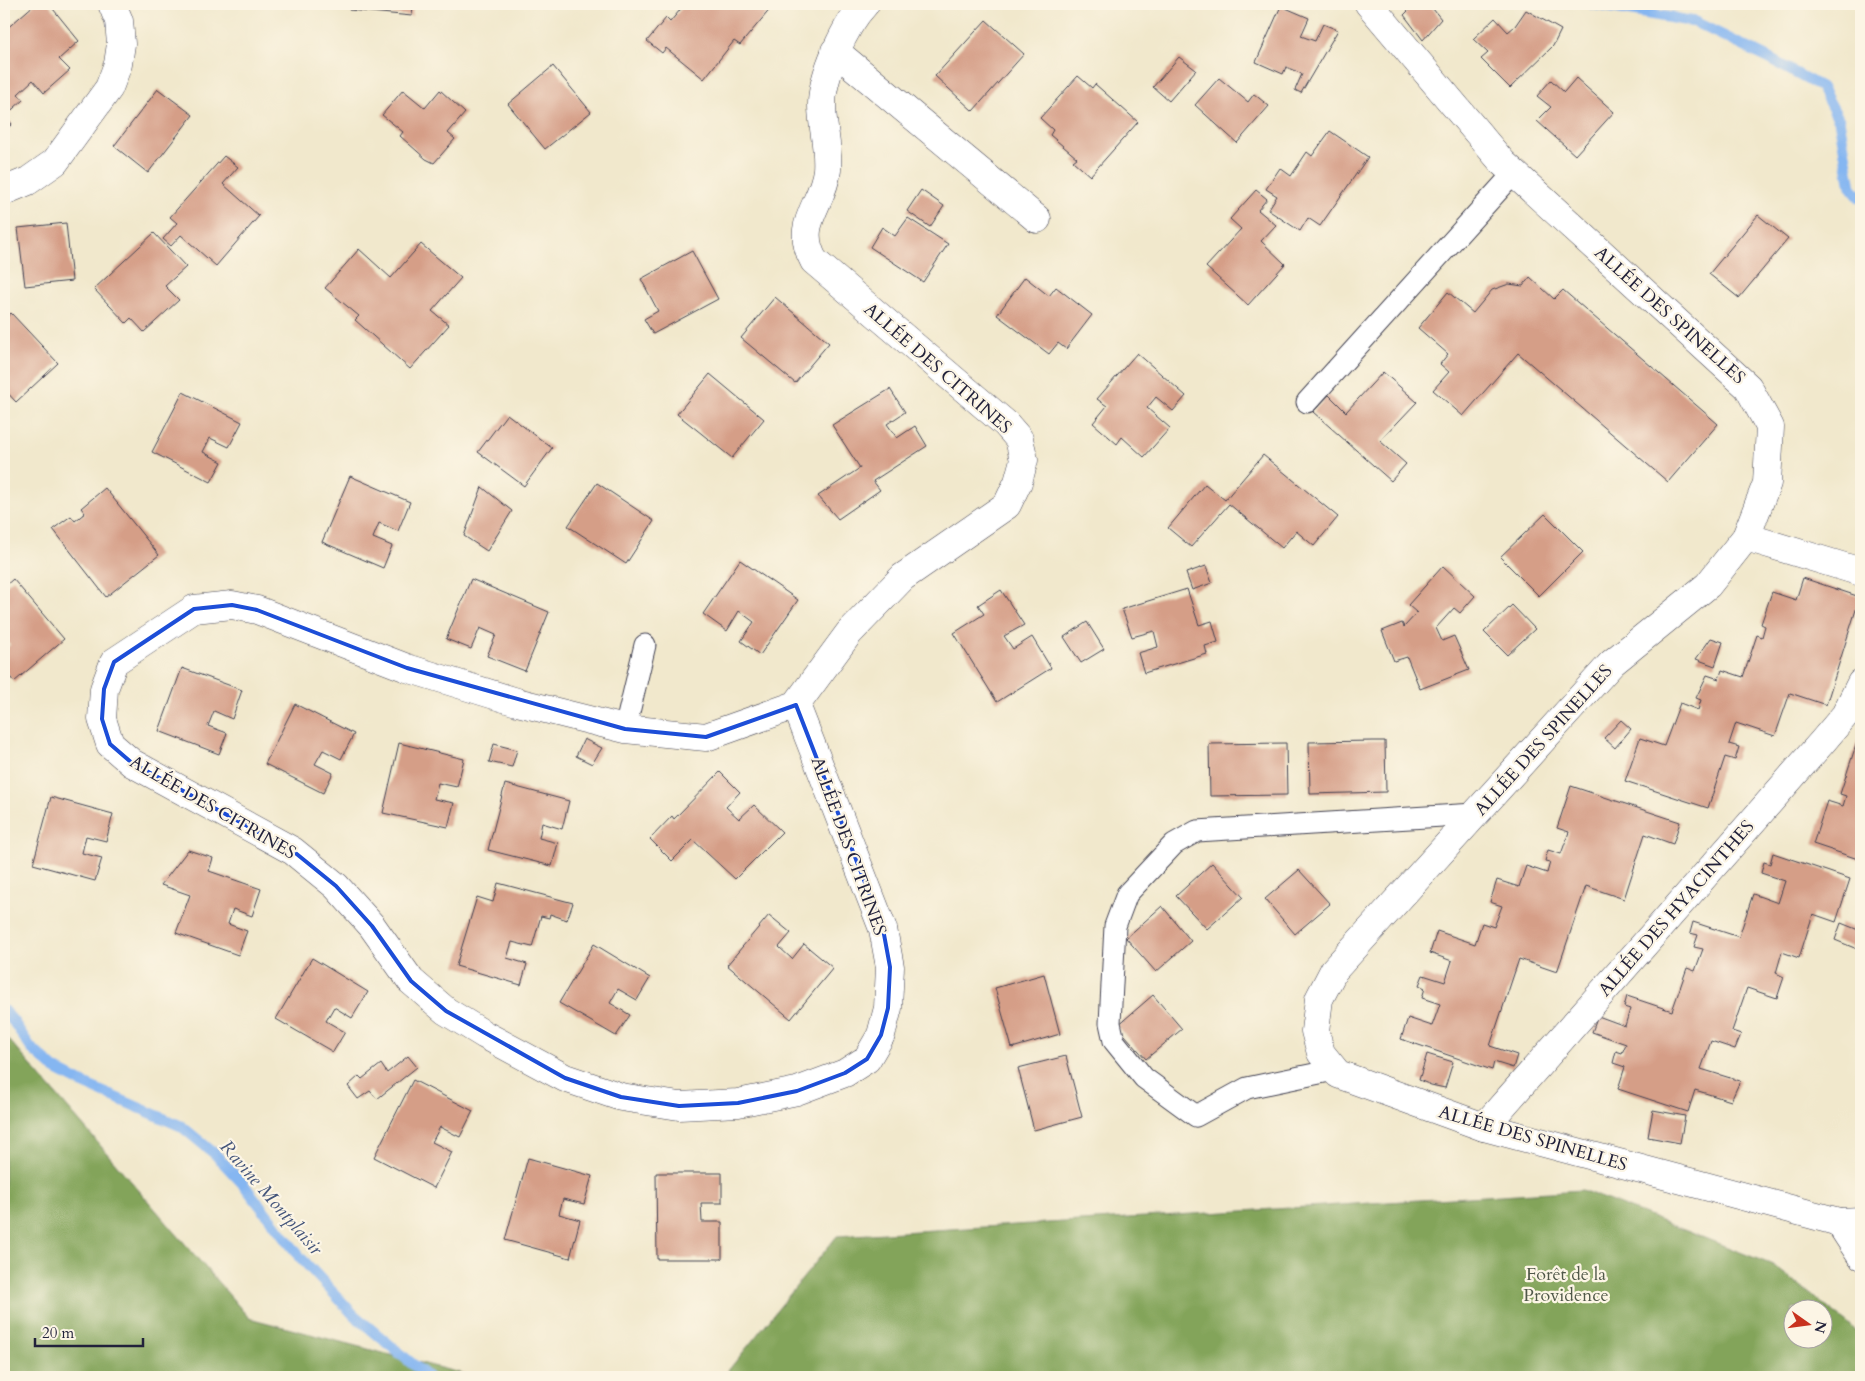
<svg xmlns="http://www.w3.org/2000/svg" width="1865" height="1381" font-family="Cardo,serif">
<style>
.forest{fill:#83a45a;stroke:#52634a;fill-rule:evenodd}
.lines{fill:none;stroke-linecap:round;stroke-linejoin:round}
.stream{stroke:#85b6f1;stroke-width:11}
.building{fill:#d59e87}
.lane-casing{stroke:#414051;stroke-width:23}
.street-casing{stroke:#414051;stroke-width:29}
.lane{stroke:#fff;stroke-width:21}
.street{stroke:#fff;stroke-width:28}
.marked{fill:none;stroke:#1d4ed8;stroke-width:4;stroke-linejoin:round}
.labels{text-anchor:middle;stroke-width:4.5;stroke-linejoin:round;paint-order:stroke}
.street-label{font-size:18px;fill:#22223b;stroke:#fcf5e5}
.park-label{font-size:18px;fill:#505849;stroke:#fcf5e5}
.water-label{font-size:19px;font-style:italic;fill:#45567b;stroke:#fcf5e5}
</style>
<rect width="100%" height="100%" fill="#fcf5e5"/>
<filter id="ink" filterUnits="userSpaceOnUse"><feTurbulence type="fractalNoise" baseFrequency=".02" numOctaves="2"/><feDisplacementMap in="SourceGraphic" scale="10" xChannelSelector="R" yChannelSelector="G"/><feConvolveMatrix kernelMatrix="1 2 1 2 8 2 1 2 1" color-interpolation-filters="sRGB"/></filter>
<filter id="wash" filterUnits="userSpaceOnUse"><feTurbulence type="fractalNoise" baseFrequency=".0096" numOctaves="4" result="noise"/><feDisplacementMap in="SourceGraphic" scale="20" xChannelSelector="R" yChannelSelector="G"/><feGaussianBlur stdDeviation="1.12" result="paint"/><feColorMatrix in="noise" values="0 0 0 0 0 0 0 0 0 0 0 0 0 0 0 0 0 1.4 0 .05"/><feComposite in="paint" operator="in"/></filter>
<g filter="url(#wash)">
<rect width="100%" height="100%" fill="#f1e8cc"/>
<g class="forest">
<path d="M4,1034L249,1318L475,1377H4Z"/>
<path d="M1582,1190L1773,1265L1861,1334V1377H723L837,1236ZM1792,1308H1822V1338H1792Z"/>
</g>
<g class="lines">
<g class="stream">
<path d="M1592,4L1695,22L1768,58L1821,87L1839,120L1851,187L1861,199"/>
<path d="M4,1011L13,1021L31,1048L55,1069L82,1083L181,1126L215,1154L244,1185L300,1257L354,1315L428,1377"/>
</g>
</g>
<g id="blocks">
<g class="building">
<path d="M35,4H49L79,41L59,59L70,70L44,93L33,80L18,94L23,100L5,116L12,124L4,132V31Z"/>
<path d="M350,4H413L412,16L349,10Z"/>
<path d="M685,4H768L772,7L740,45L734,41L704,79L666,48L662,53L647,41L666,18L670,22Z"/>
<path d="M1415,4H1429L1441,19L1423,40L1404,15Z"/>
<path d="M1281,6L1309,18L1301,36L1315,41L1323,24L1338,30L1301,93L1295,90L1302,74L1286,67L1283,74L1256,62Z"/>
<path d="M1526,10L1561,30L1553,46L1510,88L1481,59L1488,53L1473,39L1495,18L1508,32L1515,26Z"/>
<path d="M986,20L1024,54L973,111L935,76Z"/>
<path d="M1179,57L1196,70L1169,101L1153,87Z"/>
<path d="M553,66L591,112L545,149L508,104Z"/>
<path d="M1078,76L1092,88L1095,84L1138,122L1090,176L1073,161L1077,158L1050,135L1053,130L1040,118Z"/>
<path d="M1219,78L1248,102L1254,94L1269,106L1237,143L1195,105Z"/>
<path d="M1576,78L1614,112L1575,155L1537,121L1551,107L1537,96L1551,80L1564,92Z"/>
<path d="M158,89L193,115L148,173L114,146Z"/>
<path d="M403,90L425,108L440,90L465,113L448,133L455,139L434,163L426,159L400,136L403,132L382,115Z"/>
<path d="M1330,131L1368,157L1320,226L1308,218L1300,231L1268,210L1277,196L1266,189L1280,168L1291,176L1307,152L1312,156Z"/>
<path d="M224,156L238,167L223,184L259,216L216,266L181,235L171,246L163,239L177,223L170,217Z"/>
<path d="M921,190L944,206L930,227L907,211Z"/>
<path d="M1256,190L1267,199L1258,210L1276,225L1261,241L1285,264L1248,305L1206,267L1241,229L1230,219Z"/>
<path d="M1758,215L1788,239L1739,298L1709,274Z"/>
<path d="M908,218L948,244L923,282L870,247L882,227L895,236Z"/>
<path d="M66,223L72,281L25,286L18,228Z"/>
<path d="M154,233L186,267L165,286L179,300L144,332L131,318L126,323L94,289Z"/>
<path d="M421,244L461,278L432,311L449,325L410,369L355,320L359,316L325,288L359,249L391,278Z"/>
<path d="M692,251L718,299L653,334L644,319L658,311L641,279Z"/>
<path d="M1025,277L1049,296L1056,287L1092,315L1066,349L1058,343L1049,354L997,315Z"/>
<path d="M1530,277L1554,299L1563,290L1718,424L1668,482L1518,353L1463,416L1433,390L1449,372L1440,364L1448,354L1418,328L1448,292L1473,313L1492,290L1509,284L1523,286Z"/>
<path d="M775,297L829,343L795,383L741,338Z"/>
<path d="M11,313L58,363L16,402L4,389V320Z"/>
<path d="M1137,353L1186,396L1173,411L1156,397L1147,408L1170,428L1144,457L1122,437L1117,444L1093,423L1107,406L1097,399Z"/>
<path d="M1383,372L1417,402L1380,441L1406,464L1391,481L1313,412L1329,395L1346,412Z"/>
<path d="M710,374L764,419L732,458L677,414Z"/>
<path d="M890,389L905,412L887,424L897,438L915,426L927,446L873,481L880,490L838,519L818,496L860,468L832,425Z"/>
<path d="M183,392L242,422L229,447L210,438L203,452L222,462L211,482L152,452Z"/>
<path d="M507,414L552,448L524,486L478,452Z"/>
<path d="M1263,455L1338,517L1314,546L1296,531L1282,548L1229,504L1191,547L1168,528L1205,484L1225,500Z"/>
<path d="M350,476L410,502L398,531L379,523L373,538L392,546L383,568L322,542Z"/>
<path d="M597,483L654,521L626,564L568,526Z"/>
<path d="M482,487L512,511L487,551L464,536Z"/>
<path d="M105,488L159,555L106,597L53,529L71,516L75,521L85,513L81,508Z"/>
<path d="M1545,514L1583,552L1539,596L1500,557Z"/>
<path d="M740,560L798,600L760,655L741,641L754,622L739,611L727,631L703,614Z"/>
<path d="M1206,566L1212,583L1192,590L1186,573Z"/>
<path d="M1443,566L1475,596L1460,613L1454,608L1436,628L1442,641L1454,636L1469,670L1420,689L1407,657L1394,661L1382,631L1402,623L1404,627L1417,613L1408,605Z"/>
<path d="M1803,578L1860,597L1826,705L1790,693L1775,736L1736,723L1729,744L1739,747L1735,760L1725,757L1708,808L1625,781L1640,738L1664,746L1680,703L1698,710L1701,700L1696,698L1707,675L1719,679L1722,670L1743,677L1757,635L1762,637L1765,626L1761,624L1772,592L1796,600Z"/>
<path d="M13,579L64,639L14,682L4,669V650L10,645L4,637V587Z"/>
<path d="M471,579L549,612L525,671L487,656L496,635L480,628L471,649L446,639Z"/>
<path d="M1187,589L1199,625L1212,621L1218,642L1205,646L1207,654L1144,673L1138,653L1158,647L1154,631L1132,637L1122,609Z"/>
<path d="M1001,590L1024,625L1004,636L1013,649L1032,637L1051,668L997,702L954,633L984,614L978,605Z"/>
<path d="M1512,605L1535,629L1507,655L1484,632Z"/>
<path d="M1087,622L1104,649L1081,663L1064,637Z"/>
<path d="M1711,638L1723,642L1715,666L1696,659Z"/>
<path d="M182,668L242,690L232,719L214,711L208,726L227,733L219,754L159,731Z"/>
<path d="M295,704L354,734L341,759L323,750L315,764L333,773L323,793L265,764Z"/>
<path d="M1621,720L1631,729L1615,748L1604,738Z"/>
<path d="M584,739L602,748L592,764L576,756Z"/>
<path d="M1858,739L1861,740V860L1813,844L1827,801L1843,806L1846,796L1840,794Z"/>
<path d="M1373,741H1385L1386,792L1310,794L1309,742Z"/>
<path d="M399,743L464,759L457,787L438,783L434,799L454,803L448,827L383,813Z"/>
<path d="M1286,743L1287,795L1210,796L1209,744Z"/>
<path d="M494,744L517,750L512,767L489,762Z"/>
<path d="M720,772L740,792L726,807L739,819L754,805L782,832L735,879L693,840L672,861L650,839L672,816L674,819Z"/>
<path d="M505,784L569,801L562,829L542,823L539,838L558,843L552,866L488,850Z"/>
<path d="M1571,786L1680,822L1673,844L1645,834L1624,899L1586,886L1557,972L1519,959L1490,1046L1517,1055L1513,1068L1494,1062L1492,1070L1401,1039L1408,1018L1432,1026L1440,1004L1422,998L1425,988L1419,985L1423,975L1445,982L1452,961L1430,953L1437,931L1475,944L1482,923L1494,927L1502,906L1490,902L1497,880L1519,887L1526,866L1547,873L1550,862L1545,861L1548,850L1561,854L1569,832L1557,828Z"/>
<path d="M51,797L113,814L106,841L86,836L82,853L102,858L95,881L33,864Z"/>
<path d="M188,850L213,858L209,871L261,889L252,916L233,909L228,924L247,931L238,955L176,933L190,895L161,885Z"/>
<path d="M1773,853L1850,879L1836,922L1813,914L1799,958L1782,952L1776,973L1784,977L1777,998L1747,988L1732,1031L1741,1034L1735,1049L1711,1041L1701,1069L1740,1081L1731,1101L1695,1090L1688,1112L1618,1089L1625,1067L1613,1063L1616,1051L1622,1053L1626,1044L1592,1032L1598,1016L1625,1026L1630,1009L1624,1007L1627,996L1672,1011L1687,968L1695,971L1703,949L1694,947L1698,935L1690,933L1693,922L1739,937L1753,894L1778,903L1785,881L1761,873L1764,862L1770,864Z"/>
<path d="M1212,863L1243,897L1207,929L1176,896Z"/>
<path d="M1299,870L1330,904L1295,934L1265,899Z"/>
<path d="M498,883L573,903L567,920L550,914L549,918L541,916L532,947L512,942L507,958L527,964L521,985L456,966L477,897L493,902Z"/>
<path d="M1162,906L1191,941L1156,972L1126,938Z"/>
<path d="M769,915L791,933L779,947L792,959L804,944L833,968L791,1019L727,965Z"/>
<path d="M1841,923L1861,931L1857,949L1835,940Z"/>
<path d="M594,944L650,978L637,1000L618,989L610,1003L630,1015L616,1036L559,1003Z"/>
<path d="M312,958L368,992L352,1018L334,1007L326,1021L345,1032L333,1052L276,1019Z"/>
<path d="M1044,974L1060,1034L1012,1048L995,988Z"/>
<path d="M1153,995L1182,1029L1146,1059L1117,1026Z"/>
<path d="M1427,1054L1453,1062L1445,1088L1431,1085L1419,1080Z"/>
<path d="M408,1056L417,1067L377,1099L370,1091L358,1099L348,1086L359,1076L362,1079L381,1064L387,1073Z"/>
<path d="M1066,1056L1082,1117L1034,1130L1018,1068Z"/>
<path d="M413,1080L473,1111L460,1137L440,1127L432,1142L452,1152L434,1188L374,1157Z"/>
<path d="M1653,1110L1685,1116L1680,1143L1648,1137Z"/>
<path d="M528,1158L592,1176L584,1204L563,1199L559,1214L580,1220L570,1258L505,1240Z"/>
<path d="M656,1173H722V1203H701L702,1222H722V1259H657Z"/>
</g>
</g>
</g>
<g filter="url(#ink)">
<use href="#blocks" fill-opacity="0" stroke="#414051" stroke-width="1"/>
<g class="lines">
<defs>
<g id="lane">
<path d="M1307,402L1514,173"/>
<path d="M625,729L645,645"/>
<path d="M1334,1070L1247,1088L1196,1116L1144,1078L1114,1041L1110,1023L1115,926L1127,894L1174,844L1197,831L1475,814"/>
</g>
<g id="street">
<path d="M1369,4L1503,163L1748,387L1770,427L1767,483L1746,537L1708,585L1612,663L1334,970L1319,999L1315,1031L1321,1053L1338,1074L1484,1127L1839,1222L1861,1221"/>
<path d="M835,51L1037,219"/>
<path d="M4,191L28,181L55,162L109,88L118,64L121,44L119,21L112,4"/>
<path d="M1746,537L1861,572"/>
<path d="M796,705L883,929L890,967L888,1008L881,1035L867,1059L845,1073L797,1091L738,1103L679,1106L621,1097L565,1078L485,1035L446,1011L411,981L372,926L336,886L293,851L132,763L110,744L102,719L104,689L114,662L194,609L232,605L257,610L407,668L517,702L625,729L706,737L796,705L849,633L903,577L1007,505L1018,482L1024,460L1019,439L1006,424L814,261C793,224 823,205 827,170C829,148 822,127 822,105C822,75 845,25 865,4"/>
<path d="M1484,1127L1823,741L1845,715L1861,683"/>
<path d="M1839,1222L1861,1256"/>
</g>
</defs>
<use href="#lane" class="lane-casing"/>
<use href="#street" class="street-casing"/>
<use href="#lane" class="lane"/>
<use href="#street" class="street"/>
</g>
</g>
<path class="marked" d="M232,605L257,610L407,668L625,729L706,737L796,705L883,929L890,967L888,1008L881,1035L867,1059L845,1073L797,1091L738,1103L679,1106L621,1097L565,1078L446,1011L411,981L372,926L336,886L293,851L132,763L110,744L102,719L104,689L114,662L194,609Z"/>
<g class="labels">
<g class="street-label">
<text transform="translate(1670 315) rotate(42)" y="6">ALLÉE DES SPINELLES</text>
<text transform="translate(938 368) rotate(41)" y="6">ALLÉE DES CITRINES</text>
<text transform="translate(1543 740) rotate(-48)" y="6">ALLÉE DES SPINELLES</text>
<text transform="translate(213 807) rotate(30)" y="6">ALLÉE DES CITRINES</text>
<text transform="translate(849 846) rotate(70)" y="6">ALLÉE DES CITRINES</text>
<text transform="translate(1676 908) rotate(-49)" y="6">ALLÉE DES HYACINTHES</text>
<text transform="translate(1533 1138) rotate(16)" y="6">ALLÉE DES SPINELLES</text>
</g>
<g class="park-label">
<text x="1566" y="1280">Forêt de la<tspan x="1566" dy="21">Providence</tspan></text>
</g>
<g class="water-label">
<text transform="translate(272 1197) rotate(49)" y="7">Ravine Montplaisir</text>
</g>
</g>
<rect width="1865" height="1381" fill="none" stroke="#fcf5e5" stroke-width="20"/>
<g transform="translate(1808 1324) rotate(104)"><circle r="24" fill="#fcf5e5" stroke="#a5a1a1"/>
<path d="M0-4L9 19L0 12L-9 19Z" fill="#c8321e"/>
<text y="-8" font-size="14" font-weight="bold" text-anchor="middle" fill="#22223b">N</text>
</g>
<path d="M35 1338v8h108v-8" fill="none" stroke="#22223b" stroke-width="2.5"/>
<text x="42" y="1338" font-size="15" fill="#22223b" stroke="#fcf5e5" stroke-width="4" paint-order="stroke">20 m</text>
</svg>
